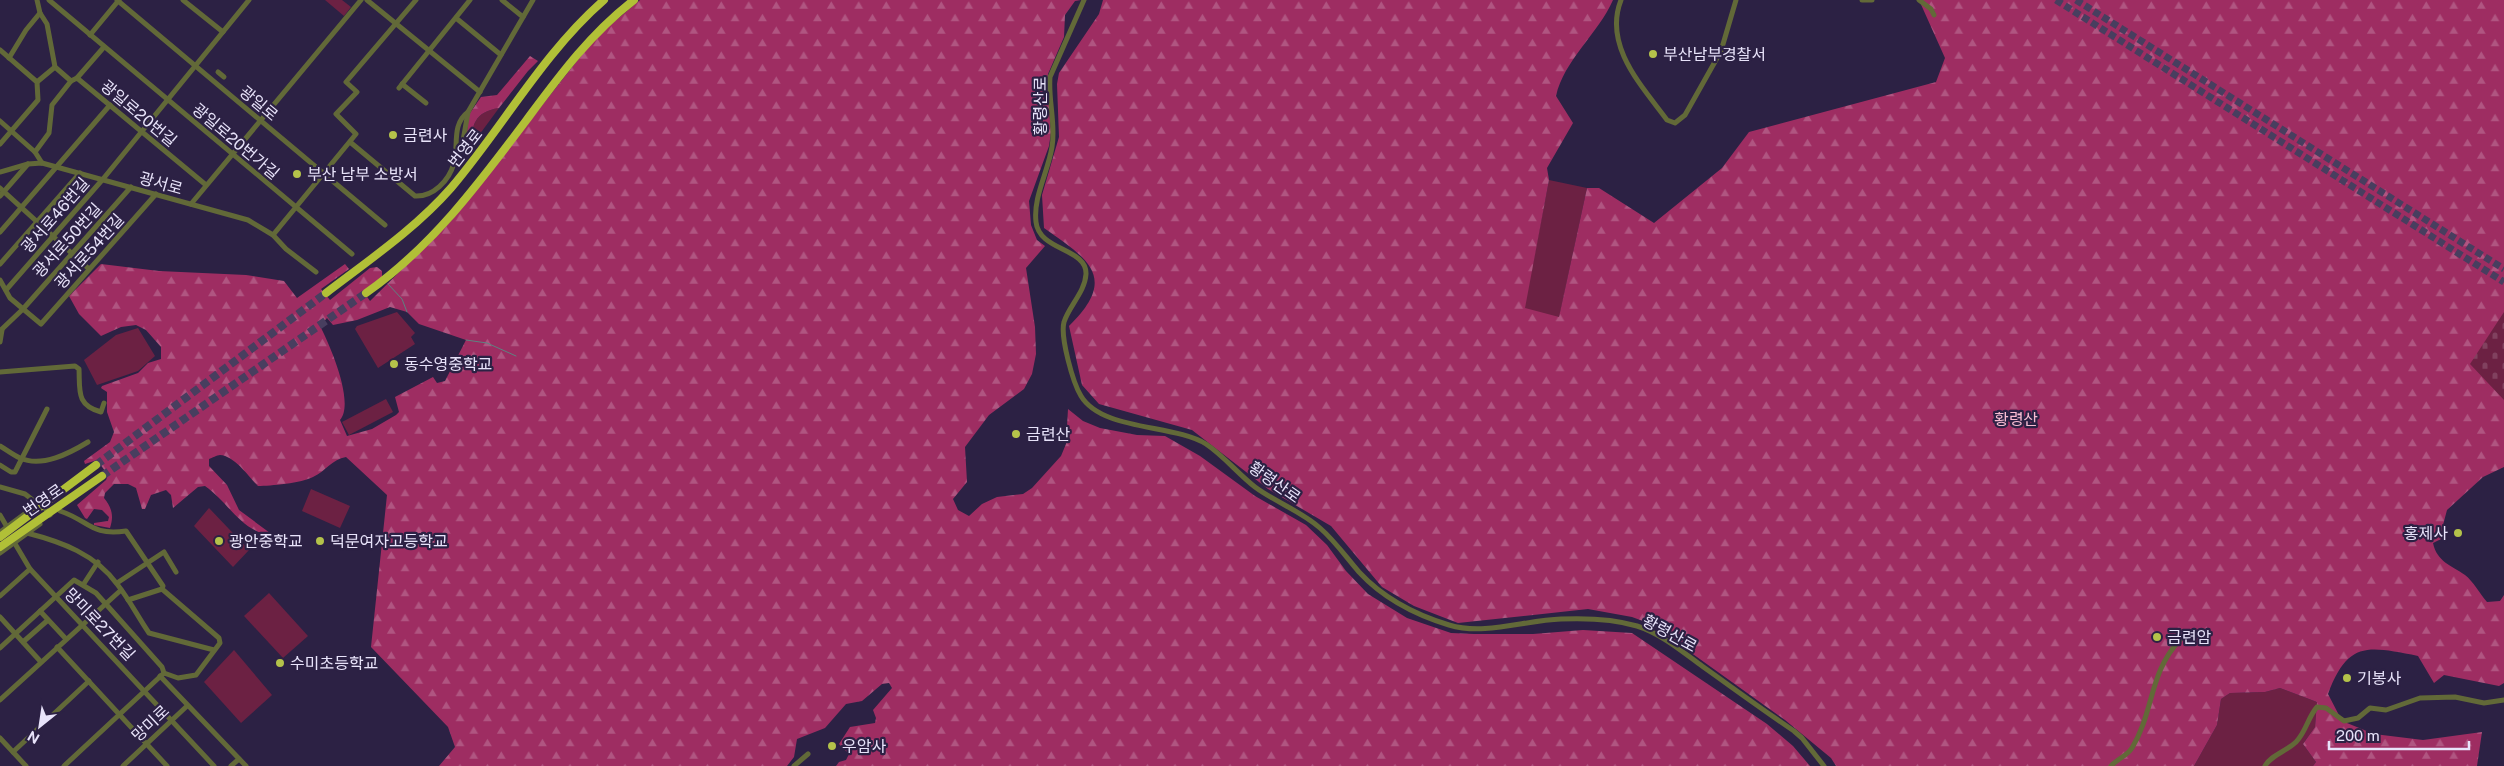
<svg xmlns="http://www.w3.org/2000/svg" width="2504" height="766" font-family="'Public Sans','Noto Sans KR',sans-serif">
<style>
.green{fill:#6c2143}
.forest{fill:url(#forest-firs);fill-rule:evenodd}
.cemetery{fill:url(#cemetery-stones)}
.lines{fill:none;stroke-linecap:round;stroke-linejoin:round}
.stream{stroke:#5d8381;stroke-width:1}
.major-tunnel{stroke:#483e5f;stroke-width:7;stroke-dasharray:7 3.5;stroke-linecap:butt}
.highway-tunnel{stroke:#483e5f;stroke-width:8;stroke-dasharray:8 4;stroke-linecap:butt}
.minor{stroke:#626938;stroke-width:5}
.highway{stroke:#b1c037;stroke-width:8}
.poi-dot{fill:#b4c24a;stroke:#2c2144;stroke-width:2}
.labels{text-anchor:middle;stroke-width:4.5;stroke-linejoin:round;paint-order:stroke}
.poi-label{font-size:16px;fill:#e8e3fa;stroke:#2c2144;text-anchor:start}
.street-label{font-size:16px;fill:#e8e3fa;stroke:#2c2144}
.park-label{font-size:16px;fill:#f9bcd2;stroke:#2c2144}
</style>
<defs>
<pattern id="forest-firs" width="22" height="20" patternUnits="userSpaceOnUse" patternTransform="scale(1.25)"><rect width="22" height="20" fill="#9e2d62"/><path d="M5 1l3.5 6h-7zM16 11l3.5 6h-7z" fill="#b05581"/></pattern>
<pattern id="cemetery-stones" width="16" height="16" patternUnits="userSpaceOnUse" patternTransform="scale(1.25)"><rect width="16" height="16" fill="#6c2143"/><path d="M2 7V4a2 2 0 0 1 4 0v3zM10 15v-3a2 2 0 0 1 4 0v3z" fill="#81415f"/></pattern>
</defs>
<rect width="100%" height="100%" fill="#2c2144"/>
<g class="green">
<path d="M325,0H342L351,7L344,16Z"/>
<path d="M499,108L471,146C472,125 474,112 499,108Z"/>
<path d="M1549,180L1587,188L1559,318L1524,309Z"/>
<path d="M397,312L415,333L411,337L415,344L378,368L355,329L357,326Z"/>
<path d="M138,328L155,356L138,371L97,385L84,360L116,335Z"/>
<path d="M386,399L393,412L349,435L342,422Z"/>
<path d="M311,489L350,506L340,528L302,511Z"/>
<path d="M209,508L249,550L233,567L194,526Z"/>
<path d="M269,593L308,636L283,658L244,616Z"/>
<path d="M234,650L272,695L241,723L204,682Z"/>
<path d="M2280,688L2317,702L2315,727L2303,744L2316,762L2313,766H2194L2217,725L2221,699L2230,693L2265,692Z"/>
</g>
<g class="forest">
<path d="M640,0H1081L1075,1L1065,15L1064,37L1048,74L1047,84L1051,132L1049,146L1029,201L1031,225L1037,240L1045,246L1026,268L1035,327L1036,354L1032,374L1024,389L989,415L965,447L967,482L953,499L958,510L969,516L982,504L997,497L1023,494L1032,488L1061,456L1066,444L1068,409L1083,421L1100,428L1137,435L1165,436L1200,456L1255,496L1306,525L1327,545L1346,571L1368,594L1407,618L1451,633L1474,634H1533L1583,630L1632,633L1767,724L1793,746L1810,766H836L839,762L846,760L849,754L839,744L850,727L875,723L876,718L873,710L892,688L889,683L882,684L862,701L846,704L825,728L797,739L794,757L787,766H439L455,747L448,727L371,647L387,495L346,457C332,459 326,471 313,477C302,483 270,486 258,486C249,477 235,456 220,455C217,455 212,458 209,459V466L227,485L239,510L270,533L267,535C238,527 229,503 205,486L198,487L173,508L171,495L166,490L151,495L145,509H142L136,488L128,484H114L105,493L104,498C112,508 114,516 110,528L94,525V523L108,521L109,517L102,510L94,509L87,519L85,518L77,505L106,480L108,475L97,460L85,464L84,461L110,442L114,432L107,412V392L101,388L102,386L138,373L148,363L161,359V347L146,330L136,325L121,327L101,336L79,314L69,296L101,264L159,271L246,275L284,281L297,298L345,264L349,269L321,289L330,300L370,268L377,267L382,271V277L363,291L370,301L452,220L595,38ZM390,307L407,312L419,324L466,340L445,381L437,383L433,377L395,397L399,412L396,415L372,429L347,436L340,420C355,403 330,345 320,326L327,318L333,325L357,320Z"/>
<path d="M1103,0H1613C1598,34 1564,60 1556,96L1573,123L1547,168L1549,180L1525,308L1559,317L1587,188H1599L1654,223L1722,168L1749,132L1936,82L1945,58L1919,0H2504V467L2483,477L2447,510L2443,525L2447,536L2433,543C2437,562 2451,565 2465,575C2473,581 2480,594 2487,602L2500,601L2504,595V683L2499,686L2444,675L2434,683L2418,656C2367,646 2348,641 2328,694L2342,721L2374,734L2423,740L2482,732L2477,766H2313L2316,762L2303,744L2315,727L2317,702L2280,688L2265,692L2230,693L2221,699L2217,725L2194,766H1836L1831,758L1785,720L1651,624L1632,617L1588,609L1458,623L1414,606L1382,587L1331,526L1268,489L1192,430L1099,404L1082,385L1069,326C1119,277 1088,259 1044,228L1042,195L1059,137L1057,84L1059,73L1099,14Z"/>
<path d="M530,56L538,61L528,71L499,108C474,112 472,125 471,146L466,149L468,116L481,97L497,95Z"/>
</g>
<path class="cemetery" d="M2504,312V400L2470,364Z"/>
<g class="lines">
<g class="stream">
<path d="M388,284L402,299L407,312"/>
<path d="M466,340L487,343L516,356"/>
</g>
<g class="major-tunnel">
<path d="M2056,0L2504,282"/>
<path d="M2076,0L2504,269"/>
</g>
<g class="highway-tunnel">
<path d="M96,465L326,293"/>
<path d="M102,476L366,293"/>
</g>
<g class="minor">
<path d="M37,0L40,13L47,24L55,67L71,81"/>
<path d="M49,0L352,254"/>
<path d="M117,0L385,225"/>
<path d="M183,0L223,32"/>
<path d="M367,0L480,92"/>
<path d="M502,0L523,17"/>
<path d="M1084,0L1050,77C1048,100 1056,124 1052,147C1048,172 1033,197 1036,222C1039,251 1087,248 1086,274C1085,292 1069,306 1064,322C1060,337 1073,383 1081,396C1102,431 1174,424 1206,444C1224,456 1238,474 1255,487C1275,502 1301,511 1320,528C1335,541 1346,557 1359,572C1383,598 1416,615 1449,625C1485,636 1525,620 1561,619C1585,618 1614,619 1637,626C1660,633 1683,652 1702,666C1733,688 1763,710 1794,731L1802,738L1824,766"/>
<path d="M1621,0C1603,46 1642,86 1667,120L1675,123L1685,115L1721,51L1736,0"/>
<path d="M1862,0H1872"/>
<path d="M1919,0L1931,9L1934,15"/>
<path d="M456,18L501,55"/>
<path d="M90,35L119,0"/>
<path d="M0,50L37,82L38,100L0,144"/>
<path d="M9,58L26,30L40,13"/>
<path d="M218,72L224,77"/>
<path d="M77,78L104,47"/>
<path d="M71,81L77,78L206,185"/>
<path d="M37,82L55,67"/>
<path d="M402,84L426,103"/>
<path d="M399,88L470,0"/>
<path d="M0,121L35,152L42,163"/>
<path d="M463,141L468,112L533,0"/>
<path d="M350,142L415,196C433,197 449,181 454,163C459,145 451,125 468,112"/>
<path d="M35,152L49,133L52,105L71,81"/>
<path d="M0,172L28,164L42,163L248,220L273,235L286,249L316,272"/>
<path d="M0,188L89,269"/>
<path d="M0,196L28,164"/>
<path d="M191,204L361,0"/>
<path d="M0,232L110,105"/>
<path d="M273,235L356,134L336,114L357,92L346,82L416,0"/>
<path d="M0,264L80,173"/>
<path d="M0,280L10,298L41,324L156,194"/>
<path d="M6,290L103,179L249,0"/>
<path d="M0,331L23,309L131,187"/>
<path d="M0,342L2,330"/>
<path d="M0,372L75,366L79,369C80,391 76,405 101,412L104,403"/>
<path d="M0,446C7,450 13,455 20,458C42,468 70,453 88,442"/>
<path d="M0,465L11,472H15L47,409"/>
<path d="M0,487L25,494L38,504H42L50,515"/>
<path d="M60,511C90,521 90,536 126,531L163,586L162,589"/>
<path d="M0,515L7,527"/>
<path d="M0,532L38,504"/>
<path d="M27,533C62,542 95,554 117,584C129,599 138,617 149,633L214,650"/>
<path d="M14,542L30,569L214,766"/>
<path d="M0,553L40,524"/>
<path d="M117,583L164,552L176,572"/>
<path d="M83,585L98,562"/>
<path d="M0,596L30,569"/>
<path d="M40,611L66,639"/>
<path d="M0,617L41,662"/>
<path d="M23,642L48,620"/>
<path d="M57,647L167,766"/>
<path d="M0,648L74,580L96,593L162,667L164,673L178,678L196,675L220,643L219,638L162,589L128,600"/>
<path d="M160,676L246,766"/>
<path d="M0,700L121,590"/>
<path d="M0,738L26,766"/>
<path d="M13,752L89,681"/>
<path d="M64,766L164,673"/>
<path d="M123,766L187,706"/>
<path d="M231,766L239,759"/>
<path d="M794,766L808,754"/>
<path d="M2111,766C2117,759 2127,756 2132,748C2154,712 2149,672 2180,640"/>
<path d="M2265,766C2271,755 2287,751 2296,742C2306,732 2308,717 2317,707L2326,708L2344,721L2358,718L2370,708L2386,710L2420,698L2455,697L2484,703L2504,700"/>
</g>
<g class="highway">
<path d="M326,293C369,260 415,229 451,188C503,127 543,53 604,0"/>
<path d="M366,293C432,247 480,182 528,118C560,75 591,33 634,0"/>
<path d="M0,537L96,465"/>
<path d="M0,547L102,476"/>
</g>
</g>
<g class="poi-dot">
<circle cx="1653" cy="54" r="5"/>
<circle cx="393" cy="135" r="5"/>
<circle cx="297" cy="174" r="5"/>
<circle cx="394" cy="364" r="5"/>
<circle cx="1016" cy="434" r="5"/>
<circle cx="2458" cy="533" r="5"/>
<circle cx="219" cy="541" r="5"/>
<circle cx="320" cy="541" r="5"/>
<circle cx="2157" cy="637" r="5"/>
<circle cx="280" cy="663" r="5"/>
<circle cx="2347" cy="678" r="5"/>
<circle cx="832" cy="746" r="5"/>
</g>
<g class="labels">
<g class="poi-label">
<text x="1663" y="60">부산남부경찰서</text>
<text x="403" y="141">금련사</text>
<text x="307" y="180">부산 남부 소방서</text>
<text x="404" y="370">동수영중학교</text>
<text x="1026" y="440">금련산</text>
<text x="2448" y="539" text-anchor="end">홍제사</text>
<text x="229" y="547">광안중학교</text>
<text x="330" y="547">덕문여자고등학교</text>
<text x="2167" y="643">금련암</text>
<text x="290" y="669">수미초등학교</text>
<text x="2357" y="684">기봉사</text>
<text x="842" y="752">우암사</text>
</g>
<g class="street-label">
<text transform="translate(259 103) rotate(40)" y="6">광일로</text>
<text transform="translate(1040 106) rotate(-90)" y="6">황령산로</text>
<text transform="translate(139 113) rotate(40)" y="6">광일로20번길</text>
<text transform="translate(236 141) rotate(40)" y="6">광일로20번가길</text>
<text transform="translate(465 148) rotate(-52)" y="6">번영로</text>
<text transform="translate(161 183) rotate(16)" y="6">광서로</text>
<text transform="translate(55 215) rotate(-49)" y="6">광서로46번길</text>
<text transform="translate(67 240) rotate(-48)" y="6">광서로50번길</text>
<text transform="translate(89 251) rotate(-48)" y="6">광서로54번길</text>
<text transform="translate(1275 482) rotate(35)" y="6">황령산로</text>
<text transform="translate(43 500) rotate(-35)" y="6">번영로</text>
<text transform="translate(100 624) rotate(46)" y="6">망미로27번길</text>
<text transform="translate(1670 633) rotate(29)" y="6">황령산로</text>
<text transform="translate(150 723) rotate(-43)" y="6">망미로</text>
</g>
<g class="park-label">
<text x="2016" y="425">황령산</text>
</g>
</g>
<g transform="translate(40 726) rotate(210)" stroke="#2c2144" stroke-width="4" paint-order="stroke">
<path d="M0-4L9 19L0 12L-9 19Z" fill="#e8e3fa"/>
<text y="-8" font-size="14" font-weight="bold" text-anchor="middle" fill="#e8e3fa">N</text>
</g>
<path d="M2329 741v8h140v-8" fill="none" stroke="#e8e3fa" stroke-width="2.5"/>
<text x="2336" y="741" font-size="15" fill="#e8e3fa" stroke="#2c2144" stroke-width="4" paint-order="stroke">200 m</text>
</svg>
